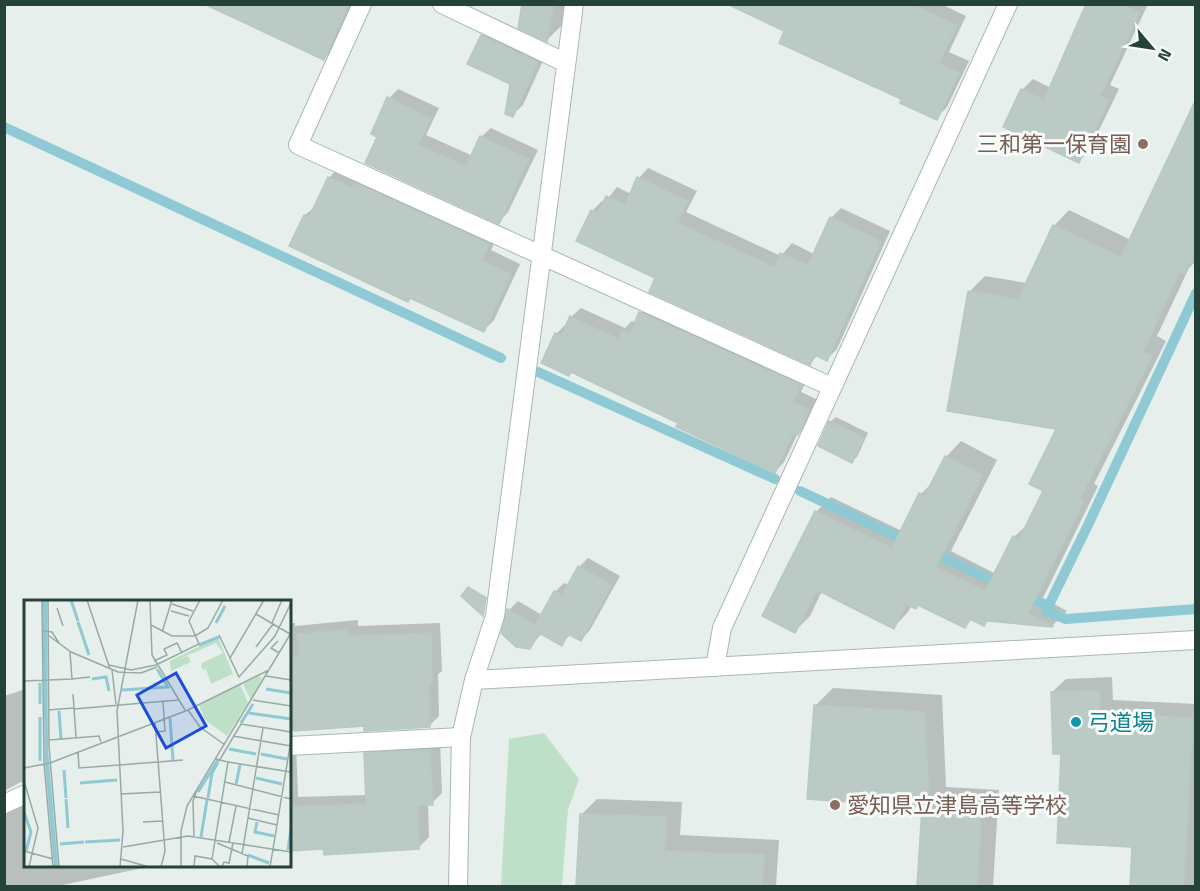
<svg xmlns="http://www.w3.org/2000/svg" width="1200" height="891" font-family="'Titillium Web','Noto Sans JP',sans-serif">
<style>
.green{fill:#bfe0c8}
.shadow{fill:#0003}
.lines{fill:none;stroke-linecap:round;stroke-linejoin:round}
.stream{stroke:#8ec9d4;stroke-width:10}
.building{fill:#bbcac4;stroke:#b8c9c2;stroke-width:1.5}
.minor-casing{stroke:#a8b8b2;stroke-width:20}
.minor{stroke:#fff;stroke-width:18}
.education-dot{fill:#8d6e63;stroke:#f7fbf9;stroke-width:2}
.culture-dot{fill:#0f9aa8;stroke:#f7fbf9;stroke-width:2}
.labels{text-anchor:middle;stroke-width:6;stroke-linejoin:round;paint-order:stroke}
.education-label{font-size:22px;fill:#785e54;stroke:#f7fbf9;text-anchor:end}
.culture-label{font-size:22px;fill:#0d838f;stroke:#f7fbf9;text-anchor:start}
.inset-river{fill:none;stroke:#8ec9d4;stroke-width:3}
.inset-road{fill:none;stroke:#98aaa4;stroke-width:1.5}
.view{fill:#1d4ed8;fill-opacity:0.15;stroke:#1d4ed8;stroke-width:3}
.inset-edge{fill:none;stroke:#24423a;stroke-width:3}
</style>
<rect width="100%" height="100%" fill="#e6efeb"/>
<path class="green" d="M544,733L579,779L568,810L562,886H501L509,739Z"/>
<g class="shadow">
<path d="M207,4H357L338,44L324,59Z"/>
<path d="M523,4H566L562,25L547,40Z"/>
<path d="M729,4H941L966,16L949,52L969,61L947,107L936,118L786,30Z"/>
<path d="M1088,4H1148L1110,85L1119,89L1089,151L1079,161L1005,126L1022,90L1033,79L1051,88Z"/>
<path d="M492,25L547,52L523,105L512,115V83L482,36Z"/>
<path d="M398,89L439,108L426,135L473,156L481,137L491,128L538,150L508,212L499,222L379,136L389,98Z"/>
<path d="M1196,102V261L1189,268L1157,336L1166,341L1094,484L1098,486L1043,598L1067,611L1052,626L973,618L964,627L919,604L916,607L912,605L908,612L893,628L822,591L810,616L795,631L816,512L831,497L902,531L921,494L934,481L946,457L961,441L997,460L951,551L996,574L1014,537L1029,523L1045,491L1058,428L970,291L985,276L1027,283L1054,226L1069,210L1131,240Z"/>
<path d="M339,167L499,234L491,250L520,264L494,320L484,330L412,297L408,301L305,215L316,206L329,178Z"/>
<path d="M648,168L697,191L686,212L781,256L792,243L814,254L831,218L841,208L890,231L837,349L827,359L818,355L810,363L657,277L592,211L602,201L605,202L617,187L631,194L639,178Z"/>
<path d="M650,303L809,375L801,392L818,400L807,424L797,435L784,462L775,472L680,422L556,334L566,324L568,325L571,317L581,308L625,328L632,321L636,323L641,313Z"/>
<path d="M836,417L868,433L857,457L852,461L820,445L831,421Z"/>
<path d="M588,558L620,576L590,630L581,640L571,634L561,644L542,633L530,647L509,610L518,601L542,615L555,592L564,583L569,585L579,567Z"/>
<path d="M358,620V626L440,623L442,671L438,674L439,716L429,726L365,724L290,731V623H295V626Z"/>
<path d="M1112,677L1113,700L1196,704V886H1131L1133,846L1063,752L1052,692L1066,679Z"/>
<path d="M833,688L942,695L946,787L999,790L993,886H919L924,805L815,706Z"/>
<path d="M26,689V783L21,782L4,791V696Z"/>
<path d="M290,738L296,746L298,797L367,795L366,754L376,744L440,740L442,793L432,803H428L429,837L419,847L290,849Z"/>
<path d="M4,799L26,802V866H152L58,886H4Z"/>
<path d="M597,799L682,802L680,835L779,840L776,886H578L581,815Z"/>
</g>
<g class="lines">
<g class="stream">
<path d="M4,127L501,358"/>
<path d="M1196,293L1088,525L1046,611L1066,619L1196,609"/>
<path d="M538,372L775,479"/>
<path d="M800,491L909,542"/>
<path d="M929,551L1002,585"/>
<path d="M1021,594L1048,606"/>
</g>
</g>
<g class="building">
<path d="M204,4H349L324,60Z"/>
<path d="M522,4H554L547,42L518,28Z"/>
<path d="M727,4H911L957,25L939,63L959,73L937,120L900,103L901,99L779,43L784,31Z"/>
<path d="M1086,4H1122L1140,13L1100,96L1109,100L1079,163L1003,127L1021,89L1044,100Z"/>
<path d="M481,35L538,62L513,117L505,114L510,84L467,64Z"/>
<path d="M387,97L431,118L418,145L466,166L480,136L529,159L499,224L365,163L377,137L371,134Z"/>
<path d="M1196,99V252L1185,274L1180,272L1143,352L1152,356L1080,499L1084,502L1028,613L1053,626L1052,627L987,621L984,626L970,619L965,628L918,605L916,609L906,604L894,629L817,590L795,633L762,616L815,511L892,548L919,493L925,495L945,456L983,475L936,567L985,591L1013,536L1019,539L1043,491L1029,484L1056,429L947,411L968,291L1018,299L1053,225L1121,257Z"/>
<path d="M328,177L352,188L355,183L489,244L482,261L511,274L484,332L410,298L408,302L289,246L304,215L309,217Z"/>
<path d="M637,177L688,201L678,223L774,267L780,253L808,265L830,217L881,241L827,361L815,355L810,365L649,292L655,278L576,241L591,210L598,213L606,196L625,205Z"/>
<path d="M639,312L801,385L793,402L809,410L798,435L793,433L775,473L676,427L678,423L571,372L569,376L541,363L555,333L561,336L570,316L618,339L622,330L630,334Z"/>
<path d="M829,421L864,438L852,463L818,446Z"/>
<path d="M578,566L612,585L581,641L568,634L562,646L539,633L530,649L516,647L501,633L507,609L535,625L554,591L562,595Z"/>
<path d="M468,587L486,598L483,616L461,596Z"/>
<path d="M348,630V636L431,633L432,683H429L430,727L364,731V726L295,731L290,657L299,656L297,634Z"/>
<path d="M1099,690L1100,713L1193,718L1184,886H1130L1132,847L1057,843L1061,754H1053L1051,692Z"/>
<path d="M814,705L925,712L929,804L982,807L977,886H917L922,807L807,799Z"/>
<path d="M430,750L433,805H418L419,849L324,855L323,849L290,851V807L366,804L364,753Z"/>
<path d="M580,814L667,817L665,851L764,855L762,886H576Z"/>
</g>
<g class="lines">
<defs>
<g id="minor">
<path d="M362,4L298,145L832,387"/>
<path d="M442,4L566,63"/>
<path d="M715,667L722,628L1008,4"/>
<path d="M474,680L1196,640"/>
<path d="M290,746L461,737"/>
<path d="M4,804L26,794"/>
<path d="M458,886L461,737L474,680L495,616L574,4"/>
</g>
</defs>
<use href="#minor" class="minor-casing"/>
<use href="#minor" class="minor"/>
</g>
<g class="education-dot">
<circle cx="1143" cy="144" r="6"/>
<circle cx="835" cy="805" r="6"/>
</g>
<circle class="culture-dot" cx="1076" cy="722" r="6"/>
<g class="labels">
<g class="education-label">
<text x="1131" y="152">三和第一保育園</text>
<text x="847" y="813" text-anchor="start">愛知県立津島高等学校</text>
</g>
<g class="culture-label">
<text x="1088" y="730">弓道場</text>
</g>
</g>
<g transform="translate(24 600)">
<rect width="267" height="267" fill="#e6efeb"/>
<path d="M194,37L209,74L187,84L181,66V71L177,67L178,63L199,53L192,43L153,60L164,56L167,62L147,71L146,61ZM235,76L238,78L227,100L219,84ZM216,84L224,103L203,136L180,119L175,105Z" fill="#bfe0c8"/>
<path d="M18,0H23L24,150L34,267H30L21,164Z" fill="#8ec9d4"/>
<path class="inset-river" d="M47,0L54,21M54,22L65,55M192,23L201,6M175,45L195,37M68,79L82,77L85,91M16,83V104M242,89L267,93M98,90L144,87L133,69M35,111L37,139M225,113L267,119M16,117V161M146,118L149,160M217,123L229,104M205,149L232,154M237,154L263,159M40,170L42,198M232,178L258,184M56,183L93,180M212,184L216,165M174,192L194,160M184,198L188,173L194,162M42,199L44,228M0,212L7,232L2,251M233,222L231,232L250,236M177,237L183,200M61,242L96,240M36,244L60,242M264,250L267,228M224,255L245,263"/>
<path class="inset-road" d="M18,0L20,163L29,267M24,0L25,146L35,267M63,0L86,69M126,0L128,55L161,110M240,0L206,58L215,77L251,36L267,3M148,4L169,11M33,8L39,26M147,11L165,16M232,14L266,34M248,23L258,0M127,25L148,36H171L184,28L199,0M18,31L28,32L35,43M138,32L148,0M24,35L47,52L94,72L117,73L133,67M195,35L206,58M254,41L247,48L255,53M232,47L249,24M130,61L143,55L140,49L153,43L158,53M85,65L107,70L132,65M132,65L175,44L165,21L176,0M88,70L92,104M242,76L267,80M48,79L66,77M0,81L48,79L46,52M49,94L52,137M229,100L267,106M50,109L154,100M24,110L50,108M164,110L176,127L201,145M131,122L141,251L137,267M132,132L141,131L139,102M209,136L267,146M25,140L75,136L77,142M54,152L55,168L95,165M195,161L217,124L267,132M204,162L267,172M95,165L159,160M0,168L26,163L164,110L245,70M0,181L14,228L5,267M201,182L267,199M97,194L136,192M169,196L255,215M224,218L253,225M119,222L138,221M170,238L169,201L174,187M205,242L212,206M193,243L224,256L223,267M99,247L164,236L267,252M0,251L29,259M218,254L239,128M97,259L125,267M188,259L204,162L192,159M96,267L99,231L93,111L114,0M157,267V231L163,206L267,33M170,267L171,256L188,259L196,267M198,267L200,262L205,263L209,243M246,267L267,140"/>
<path class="view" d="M152,73L182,126L142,148L113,95Z"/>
<rect width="267" height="267" class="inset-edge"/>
</g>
<rect width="1200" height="891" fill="none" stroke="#24423a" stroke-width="12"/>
<g transform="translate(1152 48) rotate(119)" stroke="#f7fbf9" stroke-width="4.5" paint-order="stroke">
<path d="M0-4.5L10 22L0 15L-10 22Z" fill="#24423a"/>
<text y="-9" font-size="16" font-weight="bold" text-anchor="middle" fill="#24423a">N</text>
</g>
</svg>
